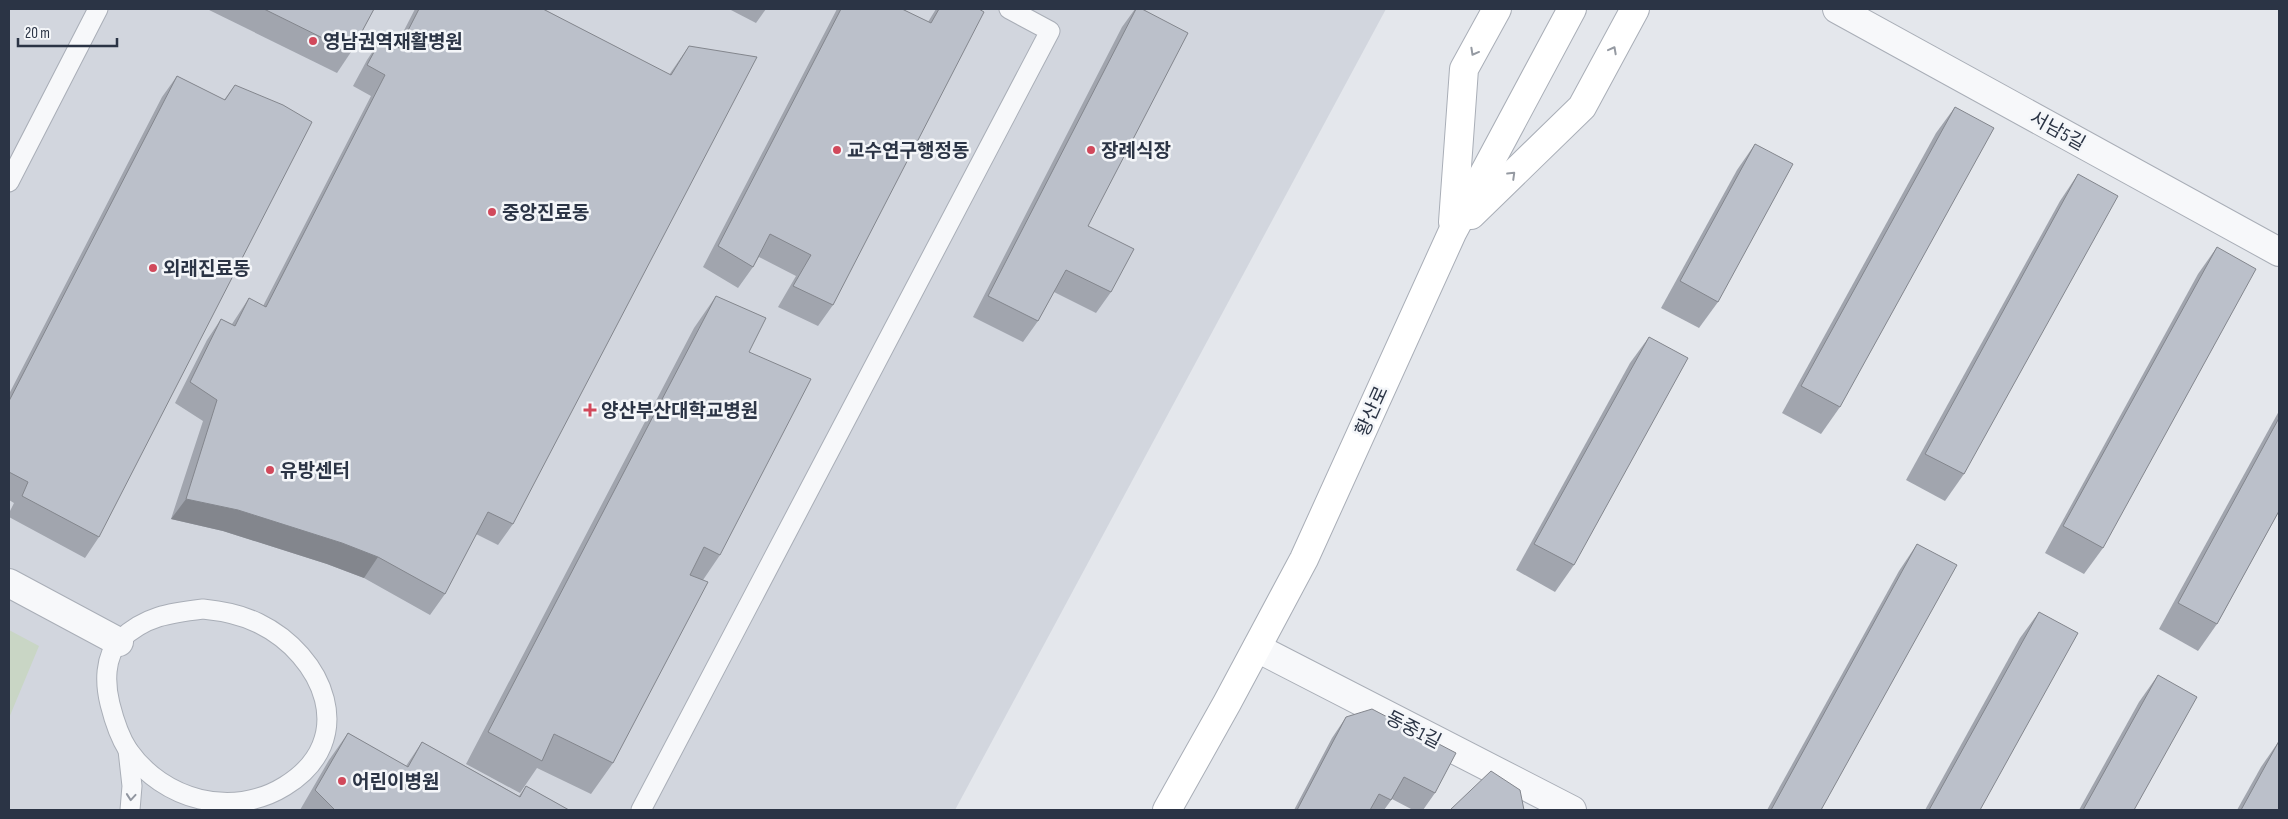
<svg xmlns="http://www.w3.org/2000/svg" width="2288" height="819" font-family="'Sofia Sans Condensed','Noto Sans KR',sans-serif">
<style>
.built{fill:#d2d6de}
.green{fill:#c9d6c5}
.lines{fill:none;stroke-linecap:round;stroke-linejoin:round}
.service-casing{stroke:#a9aeb7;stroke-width:21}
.minor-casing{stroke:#a9aeb7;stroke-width:30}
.secondary-casing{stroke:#a9aeb7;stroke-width:30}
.service{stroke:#f7f8fa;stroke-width:19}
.minor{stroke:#f7f8fa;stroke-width:28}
.secondary{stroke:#fff;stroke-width:28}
.wall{fill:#a1a5ae}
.shaded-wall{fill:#83868d}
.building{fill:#bbc0ca;stroke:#83868d}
.oneway{stroke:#959aa2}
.oneway2{stroke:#9196a0}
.poi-dot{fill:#d1495b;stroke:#f4f6f9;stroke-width:2}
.labels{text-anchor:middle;stroke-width:5;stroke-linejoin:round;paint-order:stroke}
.poi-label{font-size:19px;font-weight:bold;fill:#2b3445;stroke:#f4f6f9;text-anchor:start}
.street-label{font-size:19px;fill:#2b3445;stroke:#f4f6f9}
</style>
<rect width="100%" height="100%" fill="#e4e7ec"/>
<path class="built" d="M9,9H1386L955,810H9Z"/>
<path class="green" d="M9,630L39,646L9,718Z"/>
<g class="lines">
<defs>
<g id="service">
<path d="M9,182L98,9"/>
<path d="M203,609C223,611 240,614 258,623C324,655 360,740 285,786C232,819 163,800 128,750C119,736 114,720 110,704C105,684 104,657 120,640C145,616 170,613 203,609Z"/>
<path d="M128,750L132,786L130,810"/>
<path d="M641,810L1050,31L1009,9"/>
</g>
<g id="minor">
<path d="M1837,9L2279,252"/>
<path d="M9,583L119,642"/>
<path d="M1257,648L1572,810"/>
</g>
<g id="secondary">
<path d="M1471,215L1582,107L1635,9"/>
<path d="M1453,222L1464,69L1497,9"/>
<path d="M1167,810L1227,703L1304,559L1452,233L1572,9"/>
</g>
</defs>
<use href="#service" class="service-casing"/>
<use href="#minor" class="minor-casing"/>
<use href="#secondary" class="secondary-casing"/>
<use href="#service" class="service"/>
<use href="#minor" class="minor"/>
<use href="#secondary" class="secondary"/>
</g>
<g class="wall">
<path d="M207,9H374L351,52L337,73Z"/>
<path d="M415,9H543L669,75L689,46L513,524L498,545L476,534L445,594L430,615L364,578L327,564L223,531L171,519L203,421L175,403L207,340L221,319L232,324L249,298L263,306L371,96L353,86L367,60L381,39L396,46Z"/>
<path d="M729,9H766L756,23Z"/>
<path d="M837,9H902L928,22L936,9H979L833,305L818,326L778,307L796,276L759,257L753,267L738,288L703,267Z"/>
<path d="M1135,9H1142L1088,226L1111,292L1096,313L1054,292L1038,321L1023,342L973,317L1122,27Z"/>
<path d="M177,76L224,100L235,85L99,537L85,558L9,517V513L14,503L9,500V394L162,97Z"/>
<path d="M1955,107L1840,407L1821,434L1782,413L1936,133Z"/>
<path d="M1755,144L1718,302L1699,328L1661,308L1737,170Z"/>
<path d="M2078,174L1964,474L1945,501L1906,480L2060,201Z"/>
<path d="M2217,247L2103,548L2084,574L2045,553L2198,274Z"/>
<path d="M716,296L749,352L720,555L703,580L613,763L591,794L537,768L520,793L466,764L694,328Z"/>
<path d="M1649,337L1574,565L1555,592L1516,570L1630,363Z"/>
<path d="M2279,411V511L2217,624L2198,651L2159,629Z"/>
<path d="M1917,544L1821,810H1767L1899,571Z"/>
<path d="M2039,612L1980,810H1925L2020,638Z"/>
<path d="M2158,675L2134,810H2079L2139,702Z"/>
<path d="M1346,717L1435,793L1423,810H1413L1392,799L1384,810H1294L1332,738Z"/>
<path d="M348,733L406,766L422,742L519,796L526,786L569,810H300L329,760Z"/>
<path d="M2279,741V810H2237L2261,767Z"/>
</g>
<path class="shaded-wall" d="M186,499L238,510L342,543L378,557L364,578L327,564L223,531L171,519Z"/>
<g class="building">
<path d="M264,9H374L351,52Z"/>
<path d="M419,9H543L671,75L689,46L757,57L513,524L488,512L445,594L378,557L342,543L238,510L186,499L217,400L190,382L221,319L235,326L249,298L266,307L385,75L367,65L381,39L399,48Z"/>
<path d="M841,9H902L931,23L939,9H979L984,12L833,305L793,286L811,255L770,234L753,267L718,246Z"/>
<path d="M1136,9H1142L1188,33L1088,226L1134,249L1111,292L1066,270L1038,321L988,296Z"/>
<path d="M177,76L225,100L235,85L283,105L312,122L99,537L22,496L28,482L9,472V401Z"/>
<path d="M1955,107L1994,128L1840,407L1801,386Z"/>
<path d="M1755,144L1793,164L1718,302L1680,281Z"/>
<path d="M2078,174L2118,196L1964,474L1925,454Z"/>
<path d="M2217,247L2256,269L2103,548L2063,526Z"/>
<path d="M716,296L766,318L749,352L811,379L720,555L704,547L690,575L708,582L613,763L554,734L542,761L488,732Z"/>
<path d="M1649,337L1688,358L1574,565L1534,544Z"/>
<path d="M2279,418V511L2217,624L2178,603Z"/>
<path d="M1917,544L1957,565L1821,810H1771Z"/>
<path d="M2039,612L2078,633L1980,810H1929Z"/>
<path d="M2158,675L2197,697L2134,810H2083Z"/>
<path d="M1372,709L1456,753L1435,793L1404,777L1391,800L1379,794L1370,810H1297L1346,717Z"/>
<path d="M348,733L408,767L422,742L520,797L526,786L569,810H335L315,790Z"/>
<path d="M2279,741V810H2241Z"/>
<path d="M1491,771L1520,790L1524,810H1450Z"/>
</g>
<defs><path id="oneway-chevron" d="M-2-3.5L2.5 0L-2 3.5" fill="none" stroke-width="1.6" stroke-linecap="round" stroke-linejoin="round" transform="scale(1.25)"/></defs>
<g class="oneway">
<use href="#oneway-chevron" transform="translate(1613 50) rotate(-62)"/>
<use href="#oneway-chevron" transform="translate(1474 52) rotate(119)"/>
<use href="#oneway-chevron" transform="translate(1512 175) rotate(-44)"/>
</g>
<use class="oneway2" href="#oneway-chevron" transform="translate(131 797) rotate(95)"/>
<g class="poi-dot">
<circle cx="313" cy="41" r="5"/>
<circle cx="837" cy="150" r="5"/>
<circle cx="1091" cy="150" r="5"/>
<circle cx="492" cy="212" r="5"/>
<circle cx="153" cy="268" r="5"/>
<path d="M587.5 402.5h5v5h5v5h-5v5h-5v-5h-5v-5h5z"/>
<circle cx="270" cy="470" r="5"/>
<circle cx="342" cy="781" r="5"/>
</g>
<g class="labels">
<g class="poi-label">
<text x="323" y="48">영남권역재활병원</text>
<text x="847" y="157">교수연구행정동</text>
<text x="1101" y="157">장례식장</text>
<text x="502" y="219">중앙진료동</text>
<text x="163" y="275">외래진료동</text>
<text x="601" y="417">양산부산대학교병원</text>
<text x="280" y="477">유방센터</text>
<text x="352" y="788">어린이병원</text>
</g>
<g class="street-label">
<text transform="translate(2058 130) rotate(29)" y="7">서남5길</text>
<text transform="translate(1371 411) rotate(-66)" y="7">황산로</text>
<text transform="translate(1414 729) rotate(27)" y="7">동중1길</text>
</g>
</g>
<rect width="2288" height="819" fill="none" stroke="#2b3445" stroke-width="20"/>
<path d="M18 38v8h99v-8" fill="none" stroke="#2b3445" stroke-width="2.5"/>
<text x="25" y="38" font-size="15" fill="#2b3445" stroke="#f4f6f9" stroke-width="4" paint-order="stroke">20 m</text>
</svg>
